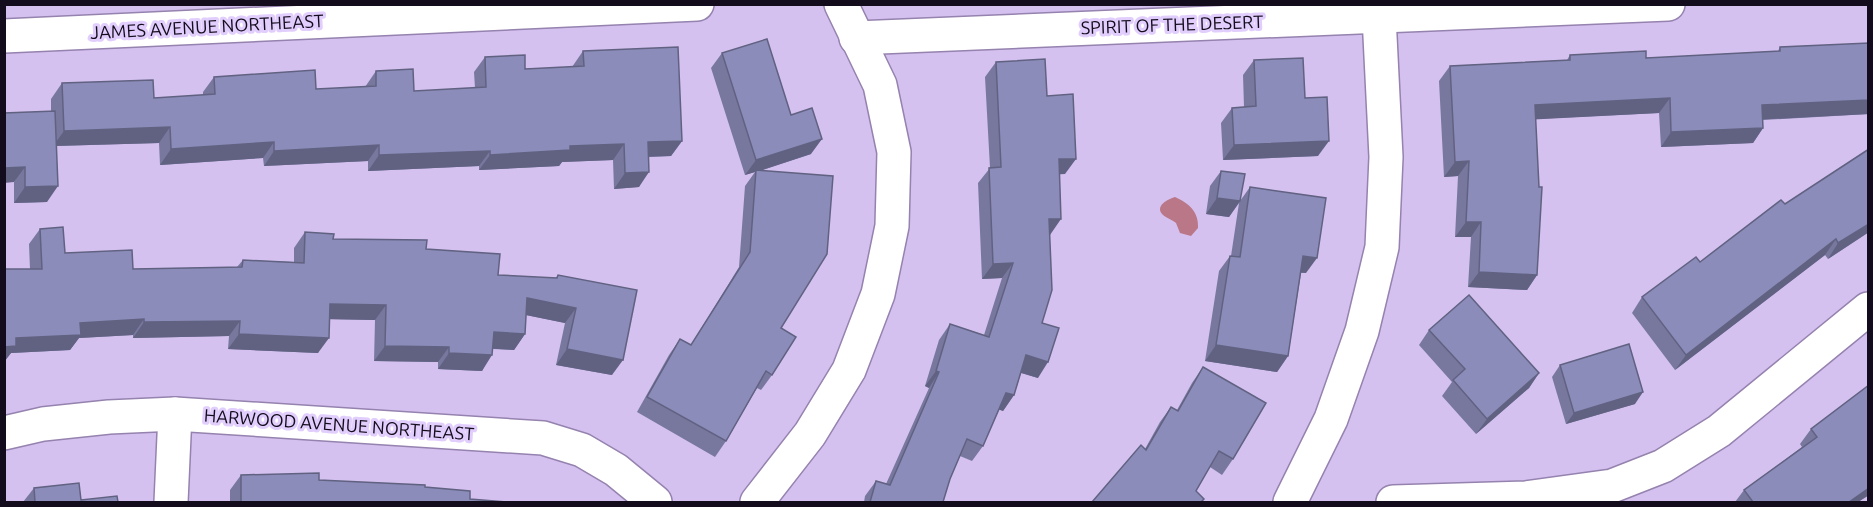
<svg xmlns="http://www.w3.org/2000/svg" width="1873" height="507" font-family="Ubuntu,sans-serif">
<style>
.water{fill:#b97787}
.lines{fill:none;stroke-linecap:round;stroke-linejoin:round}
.minor-casing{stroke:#9582ae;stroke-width:36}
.minor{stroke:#fff;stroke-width:33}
.wall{fill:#78789f}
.shaded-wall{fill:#616282}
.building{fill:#8b8cb9;stroke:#616282;stroke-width:1.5}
.labels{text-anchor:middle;stroke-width:6;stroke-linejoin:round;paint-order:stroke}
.street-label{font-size:18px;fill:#130c1c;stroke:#e1cefd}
</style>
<rect width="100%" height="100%" fill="#d4c1f0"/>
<path class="water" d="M1175,197C1189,203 1199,212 1198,228L1191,236L1180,233L1176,223C1173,220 1166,218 1163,215C1154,206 1168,199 1175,197Z"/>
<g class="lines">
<defs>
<g id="minor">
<path d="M4,36L697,4"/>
<path d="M856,38L1668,4"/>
<path d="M4,433L43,424L109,417L175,414L543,438L582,450L616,470L655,502"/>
<path d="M171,502L175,414"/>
<path d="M757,502L810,434L849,370L878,294L892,226L894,152L880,85L841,4"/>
<path d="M1290,502L1331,419L1362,331L1382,247L1386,157L1379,16"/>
<path d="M1393,502L1526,498L1612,486L1663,466L1719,431L1868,309"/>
</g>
</defs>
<use href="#minor" class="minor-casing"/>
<use href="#minor" class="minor"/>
</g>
<g class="wall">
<path d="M1869,43V114L1763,120V128L1753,143L1661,147L1659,113L1535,119L1537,275L1527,290L1468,287L1471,237H1455L1458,176L1444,177L1439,81L1450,66L1567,60L1570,55L1646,58L1778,51L1780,47Z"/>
<path d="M583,51L682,141L671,156L649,157L639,187L614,189L613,160L562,162L559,166L479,170V166L368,171V161L264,166L263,158L160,165L159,143L56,146L47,202L14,203V182L51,112V99L62,83L154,98L203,95V92L214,77L316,89L365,87L376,71L414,91L475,88L474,72L485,57L525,69L572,67Z"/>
<path d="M722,53L791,115L811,154L760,171L781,328L772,375L761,390L757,388L726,441L715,457L637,412L669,355L680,339L691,345L739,267L745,186L755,172L745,175L711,68Z"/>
<path d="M1254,60L1305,98L1318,156L1223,160L1221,123L1232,108L1244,107L1243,75Z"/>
<path d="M996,62L1047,96L1065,174H1059L1050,235L1038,378L1021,373L1014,395L1003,411L998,409L983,446L972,461L960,456L950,479L943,502H864L865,496L876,481L886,484L929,388L925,386L939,340L950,324L984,335L1002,278L982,279L978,183L990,168L985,77Z"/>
<path d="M1221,171L1240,201L1250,187L1306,273H1301L1288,356L1277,372L1205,361L1219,271L1230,256H1231L1239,203L1229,217L1206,214L1210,186Z"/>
<path d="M1785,204L1869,232L1828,259L1825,255L1675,370L1632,313L1642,297L1700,262Z"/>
<path d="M40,229L65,253L133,269L237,267L243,260L294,262V248L305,232L333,239L426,249L498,275L556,278L558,275L612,375L556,365L565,323L526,315L525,334L514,350L493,349L482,371L438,369V362L374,361L375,320L329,319L318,353L228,349L229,336L133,338V335L79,338L70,350L11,353L4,362V269H30L29,244Z"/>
<path d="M1429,330L1539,373L1529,388L1476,434L1442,396L1452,382L1419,345Z"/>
<path d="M1560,365L1635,404L1566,424L1552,377Z"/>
<path d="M1203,367L1233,459L1222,475L1210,467L1196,491L1204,499L1202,502H1092L1145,449L1160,422L1171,407L1177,410L1192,383Z"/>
<path d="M1869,385V495L1858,502H1735L1744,490L1802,447L1800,444L1811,429Z"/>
<path d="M241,475L425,487L470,499L507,502H230V490Z"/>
<path d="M34,488L81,500L118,502H23Z"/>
</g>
<g class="shaded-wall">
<path d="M1670,98L1659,113L1524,120L1535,105Z"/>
<path d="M1869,100V114L1751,120L1762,105Z"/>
<path d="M170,127L159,143L53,146L64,131Z"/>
<path d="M1763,128L1753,143L1661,147L1671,132Z"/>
<path d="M822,139L811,154L756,172V170L755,172L745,175L756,160Z"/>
<path d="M682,141L671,156L637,157L648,142Z"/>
<path d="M1329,141L1318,156L1223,160L1234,145Z"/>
<path d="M274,142L263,158L160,165L171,149Z"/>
<path d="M624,144L613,160L562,162L559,166L479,170L490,155L570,146Z"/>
<path d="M379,145L368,161L264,166L274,151Z"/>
<path d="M490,151L479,166L368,171L379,155Z"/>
<path d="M1059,159H1076L1065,174L1048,175Z"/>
<path d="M1469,161L1458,176L1444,177L1455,162Z"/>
<path d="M25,167L14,182L4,183V168Z"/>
<path d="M649,172L639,187L614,189L625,173Z"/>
<path d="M58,186L47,202L14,203L25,187Z"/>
<path d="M1217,198L1240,201L1229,217L1206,214Z"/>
<path d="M1049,219H1061L1050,235Z"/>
<path d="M1466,222H1481L1471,237H1455Z"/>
<path d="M1869,224V232L1828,259L1838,243Z"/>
<path d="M1836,239L1825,255L1675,370L1686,355Z"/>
<path d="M1303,256L1317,258L1306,273L1292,271Z"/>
<path d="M1013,263L1002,278L982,279L993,264Z"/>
<path d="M1479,272L1537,275L1527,290L1468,287Z"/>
<path d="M527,298L576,308L565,323L516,313Z"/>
<path d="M330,304L386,305L375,320L319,319Z"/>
<path d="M144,319L133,335L79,338L70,350L11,353L4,362V347L16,338L80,323Z"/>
<path d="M240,321L229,336L133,338L144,322Z"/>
<path d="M494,332L525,334L514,350L483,348Z"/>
<path d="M239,334L329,338L318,353L228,349Z"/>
<path d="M1216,345L1288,356L1277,372L1205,361Z"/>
<path d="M385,346L449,347L438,362L374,361Z"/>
<path d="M567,349L623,360L612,375L556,365Z"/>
<path d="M449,353L492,355L482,371L438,369Z"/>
<path d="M1026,355L1048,362L1038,378L1015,371Z"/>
<path d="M936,371L939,372L929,388L925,386Z"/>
<path d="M1539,373L1529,388L1476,434L1487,419Z"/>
<path d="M1643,392L1635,404L1566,424L1574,413Z"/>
<path d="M1006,393L1014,395L1003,411L995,408Z"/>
<path d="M1869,488V495L1858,502H1849Z"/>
</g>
<g class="building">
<path d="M767,39L791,115L812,108L822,139L756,160L722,53Z"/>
<path d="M1869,43V100L1762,105L1763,128L1671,132L1670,98L1535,105L1539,187H1542L1537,275L1479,272L1481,222H1466L1469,161L1455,162L1450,66L1570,60V55L1646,51V58L1780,51V47Z"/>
<path d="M678,47L682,141L648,142L649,172L625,173L624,144L570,146V150L490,155V151L379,155V145L274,151V142L171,149L170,127L64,131L62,83L153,80L154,98L215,94L214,77L315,70L316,89L376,86V71L413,69L414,91L486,87L485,57L525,55V69L584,66L583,51Z"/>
<path d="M1303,58L1305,98L1327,97L1329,141L1234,145L1232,108L1256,106L1254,60Z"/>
<path d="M1045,59L1047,96L1073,94L1076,159H1059L1061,219H1049L1052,290L1042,323L1059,328L1048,362L1026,355L1014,395L1006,393L983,446L967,439L950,479L943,502H870L876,481L890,485L939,372L936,371L950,324L989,337L1013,263L993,264L989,168L1001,167L996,62Z"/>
<path d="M55,111L58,186L25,187V167L4,168V113Z"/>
<path d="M1869,149V224L1838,243L1836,239L1686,355L1642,297L1696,257L1700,262L1781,200L1785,204Z"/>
<path d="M756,170L833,176L827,254L781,328L796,337L772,375L766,371L726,441L647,397L680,339L691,345L750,252Z"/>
<path d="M1221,171L1245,174L1240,201L1217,198Z"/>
<path d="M1250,187L1326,198L1317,258L1303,256L1288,356L1216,345L1230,256L1240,257Z"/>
<path d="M63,227L65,253L132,250L133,269L242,267L243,260L304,263L305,232L334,234L333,239L427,240L426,249L500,254L498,275L557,278L558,275L637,290L623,360L567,349L576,308L527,298L525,334L494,332L492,355L449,353V347L385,346L386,305L330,304L329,338L239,334L240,321L144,322V319L80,323L81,335L16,338V346L4,347V269H42L40,229Z"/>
<path d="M1469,295L1539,373L1487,419L1453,380L1465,369L1429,330Z"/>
<path d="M1629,344L1643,392L1574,413L1560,365Z"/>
<path d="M1203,367L1266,403L1233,459L1219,451L1196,491L1204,499L1201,502H1092L1141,445L1146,450L1171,407L1178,411Z"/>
<path d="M1869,385V488L1849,502H1753L1744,490L1817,437L1811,429Z"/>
<path d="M319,473V480L425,485V487L470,491V499L507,502H241V475Z"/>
<path d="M79,483L81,500L117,496L118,502H35L34,488Z"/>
</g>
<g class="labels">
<g class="street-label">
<text transform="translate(1172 25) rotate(-2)" y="6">SPIRIT OF THE DESERT</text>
<text transform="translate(207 27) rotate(-3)" y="6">JAMES AVENUE NORTHEAST</text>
<text transform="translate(339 425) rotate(4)" y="6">HARWOOD AVENUE NORTHEAST</text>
</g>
</g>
<rect width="1873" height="507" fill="none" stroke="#130c1c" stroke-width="12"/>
</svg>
